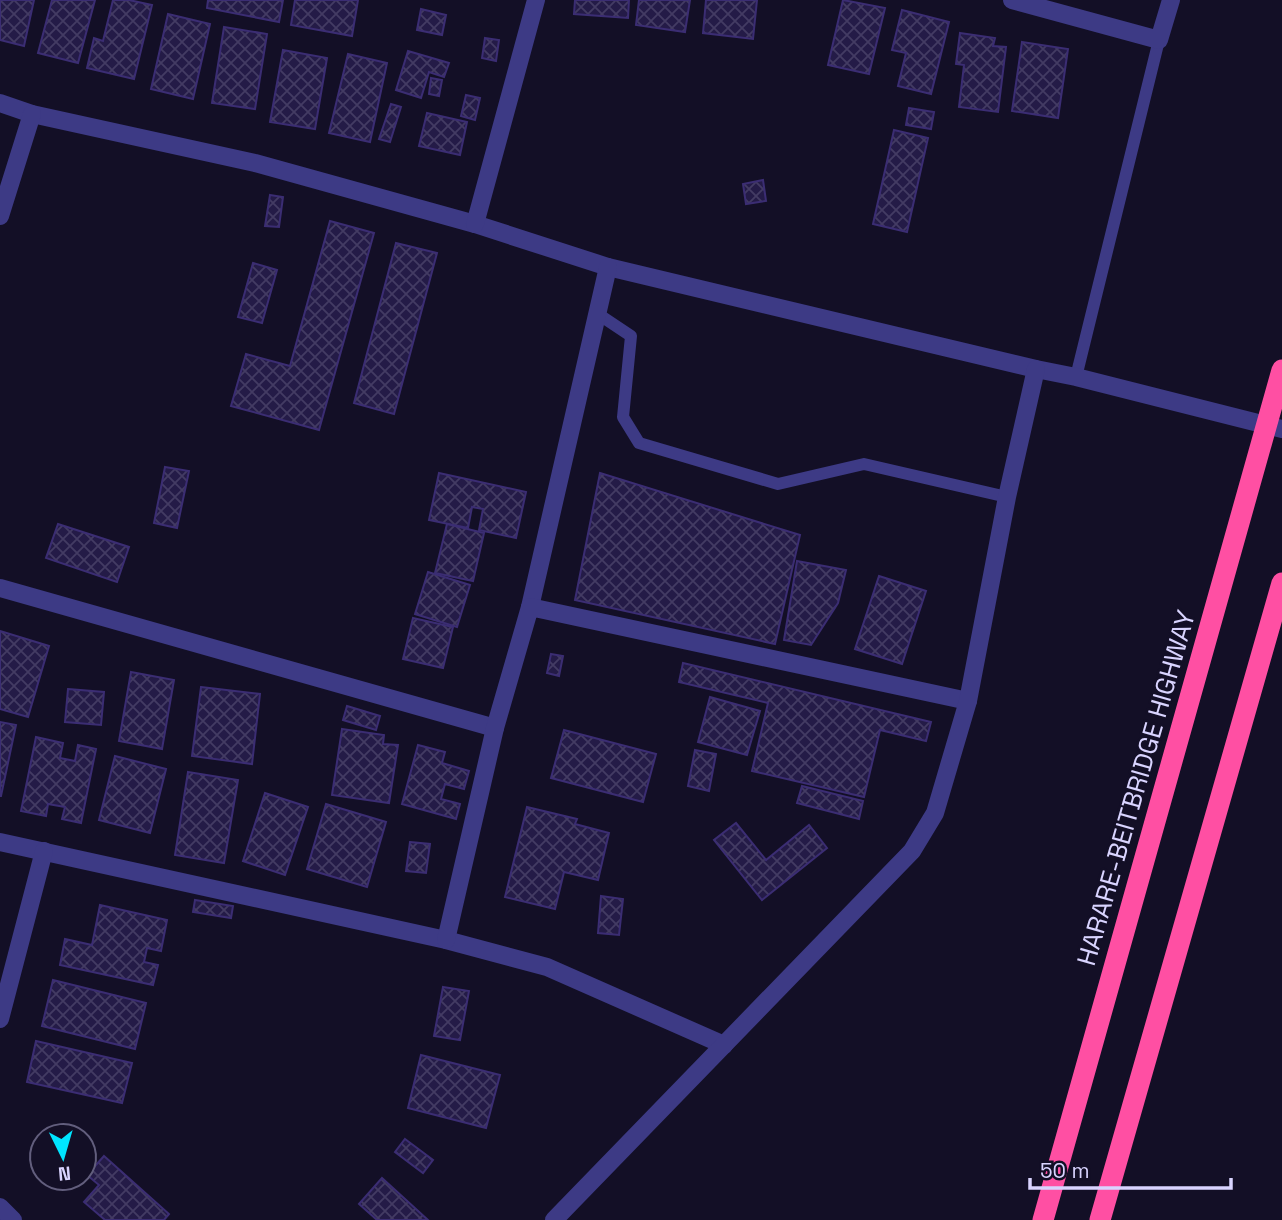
<svg xmlns="http://www.w3.org/2000/svg" width="1282" height="1220" font-family="'Space Grotesk',sans-serif">
<style>
.building{fill:url(#building-cross-hatch);stroke:#3b2d73;stroke-width:2}
.lines{fill:none;stroke-linecap:round;stroke-linejoin:round}
.lane{stroke:#3d3a85;stroke-width:12}
.street{stroke:#3d3a85;stroke-width:18}
.highway{stroke:#ff4fa3;stroke-width:21}
.labels{text-anchor:middle;stroke-width:5;stroke-linejoin:round;paint-order:stroke}
.street-label{font-size:26px;fill:#d9d4ff;stroke:#130f26}
</style>
<defs>
<pattern id="building-cross-hatch" width="8" height="8" patternUnits="userSpaceOnUse" patternTransform="scale(1.75)"><rect width="8" height="8" fill="#241b47"/><path d="M0 0l8 8M0 8l8-8" fill="none" stroke="#433b63"/></pattern>
</defs>
<rect width="100%" height="100%" fill="#130f26"/>
<g class="building">
<path d="M0,0H34L24,46L0,40Z"/>
<path d="M52,0H95L78,63L38,53Z"/>
<path d="M113,0H129L152,5L134,79L87,68L94,38L103,41Z"/>
<path d="M208,0H283L279,22L207,8Z"/>
<path d="M295,0H358L352,36L291,25Z"/>
<path d="M575,0H629L628,18L574,14Z"/>
<path d="M639,0H690L685,32L636,25Z"/>
<path d="M706,0H757L753,39L703,33Z"/>
<path d="M843,0L885,8L869,74L828,65Z"/>
<path d="M421,9L446,15L442,35L417,30Z"/>
<path d="M902,10L949,22L931,94L898,86L906,53L892,50Z"/>
<path d="M168,14L210,24L193,99L151,89Z"/>
<path d="M224,27L267,34L255,109L212,103Z"/>
<path d="M960,33L995,38L993,46L1006,47L998,112L959,107L964,65L956,64Z"/>
<path d="M485,38L499,40L496,61L482,58Z"/>
<path d="M1022,42L1068,49L1058,118L1012,111Z"/>
<path d="M283,50L327,58L315,129L270,122Z"/>
<path d="M408,51L449,63L444,77L429,72L421,98L396,90Z"/>
<path d="M348,54L387,63L370,142L329,133Z"/>
<path d="M431,78L442,80L439,96L429,94Z"/>
<path d="M466,95L480,98L475,120L461,116Z"/>
<path d="M391,104L401,107L390,142L379,139Z"/>
<path d="M909,108L934,112L931,129L906,125Z"/>
<path d="M427,113L467,122L460,155L419,146Z"/>
<path d="M894,130L928,138L907,232L873,224Z"/>
<path d="M763,180L766,201L746,204L743,184Z"/>
<path d="M270,195L283,197L279,227L265,226Z"/>
<path d="M330,221L374,233L319,430L231,406L246,354L290,366Z"/>
<path d="M396,243L437,253L394,414L354,403Z"/>
<path d="M253,263L277,270L262,323L238,317Z"/>
<path d="M165,467L189,471L177,528L154,523Z"/>
<path d="M439,473L526,492L516,538L479,530L483,509L472,507L468,528L429,520Z"/>
<path d="M600,473L800,535L775,644L575,600Z"/>
<path d="M58,524L129,547L117,582L46,558Z"/>
<path d="M447,524L484,533L473,581L435,573Z"/>
<path d="M797,561L846,570L838,603L811,645L784,640Z"/>
<path d="M428,572L470,585L457,627L415,614Z"/>
<path d="M879,576L926,591L902,664L855,649Z"/>
<path d="M413,618L453,627L443,668L403,659Z"/>
<path d="M0,631L49,646L28,717L0,709Z"/>
<path d="M551,654L563,656L559,676L547,673Z"/>
<path d="M683,663L931,722L926,741L880,730L864,797L752,771L768,703L679,682Z"/>
<path d="M131,672L174,680L162,749L119,741Z"/>
<path d="M201,687L260,694L252,764L192,756Z"/>
<path d="M68,689L104,692L101,725L65,722Z"/>
<path d="M710,697L760,711L747,755L698,742Z"/>
<path d="M347,706L380,716L376,730L343,720Z"/>
<path d="M0,722L16,725L1,796H0Z"/>
<path d="M342,729L384,735L383,744L398,745L389,803L332,795Z"/>
<path d="M564,730L656,754L643,802L551,778Z"/>
<path d="M36,737L63,743L60,758L75,761L78,745L96,749L81,823L62,819L65,807L48,804L46,816L21,811Z"/>
<path d="M418,745L445,752L442,763L469,771L464,789L445,784L441,799L460,804L456,819L402,804Z"/>
<path d="M695,750L716,754L709,791L688,786Z"/>
<path d="M115,756L166,769L150,833L99,820Z"/>
<path d="M188,772L238,780L224,863L175,855Z"/>
<path d="M802,786L863,801L859,819L797,803Z"/>
<path d="M265,793L308,807L285,875L243,861Z"/>
<path d="M326,804L386,822L367,887L307,869Z"/>
<path d="M527,807L577,819L575,824L609,833L598,880L564,872L555,909L505,897Z"/>
<path d="M736,823L766,860L809,825L827,848L762,900L714,840Z"/>
<path d="M410,842L430,844L426,873L406,871Z"/>
<path d="M601,896L623,899L619,935L598,933Z"/>
<path d="M195,900L233,906L231,918L193,912Z"/>
<path d="M100,905L167,920L161,951L147,948L144,962L158,965L153,985L60,965L65,939L92,945Z"/>
<path d="M53,980L146,1003L135,1049L42,1026Z"/>
<path d="M443,987L469,991L460,1040L434,1036Z"/>
<path d="M36,1041L132,1063L122,1103L27,1082Z"/>
<path d="M421,1055L500,1075L486,1128L408,1108Z"/>
<path d="M405,1139L433,1160L423,1173L395,1152Z"/>
<path d="M104,1156L169,1214L164,1220H105L84,1202L99,1185L87,1175Z"/>
<path d="M382,1178L428,1220H377L359,1204Z"/>
</g>
<g class="lines">
<g class="lane">
<path d="M598,314L631,336L623,417L639,443L778,484L864,464L1007,497"/>
<path d="M1076,377L1159,40"/>
</g>
<g class="street">
<path d="M1012,0L1159,40L1171,0"/>
<path d="M0,103L32,114L255,163L475,224L608,267L1036,369L1076,377L1282,429"/>
<path d="M0,216L32,114"/>
<path d="M475,224L536,0"/>
<path d="M0,588L495,728"/>
<path d="M530,607L608,267"/>
<path d="M0,842L446,940L547,967L724,1045"/>
<path d="M446,940L495,728L530,607L968,701"/>
<path d="M0,1019L44,851"/>
<path d="M0,1207L13,1220"/>
<path d="M554,1220L912,851L935,813L968,701L1007,497L1036,369"/>
</g>
<g class="highway">
<path d="M1043,1220L1282,370"/>
<path d="M1100,1220L1282,583"/>
</g>
</g>
<g class="labels">
<g class="street-label">
<text transform="translate(1136 788) rotate(-74)" y="9">HARARE-BEITBRIDGE HIGHWAY</text>
</g>
</g>
<g transform="translate(63 1157) rotate(175)"><circle r="33" fill="#130f26" stroke="#625e7d" stroke-width="2"/>
<path d="M0-5L12 26L0 18L-12 26Z" fill="#00e5ff"/>
<text y="-10" font-size="19" font-weight="bold" text-anchor="middle" fill="#d9d4ff">N</text>
</g>
<path d="M1030 1178v10h201v-10" fill="none" stroke="#d9d4ff" stroke-width="3.5"/>
<text x="1040" y="1178" font-size="21" fill="#d9d4ff" stroke="#130f26" stroke-width="5" paint-order="stroke">50 m</text>
</svg>
